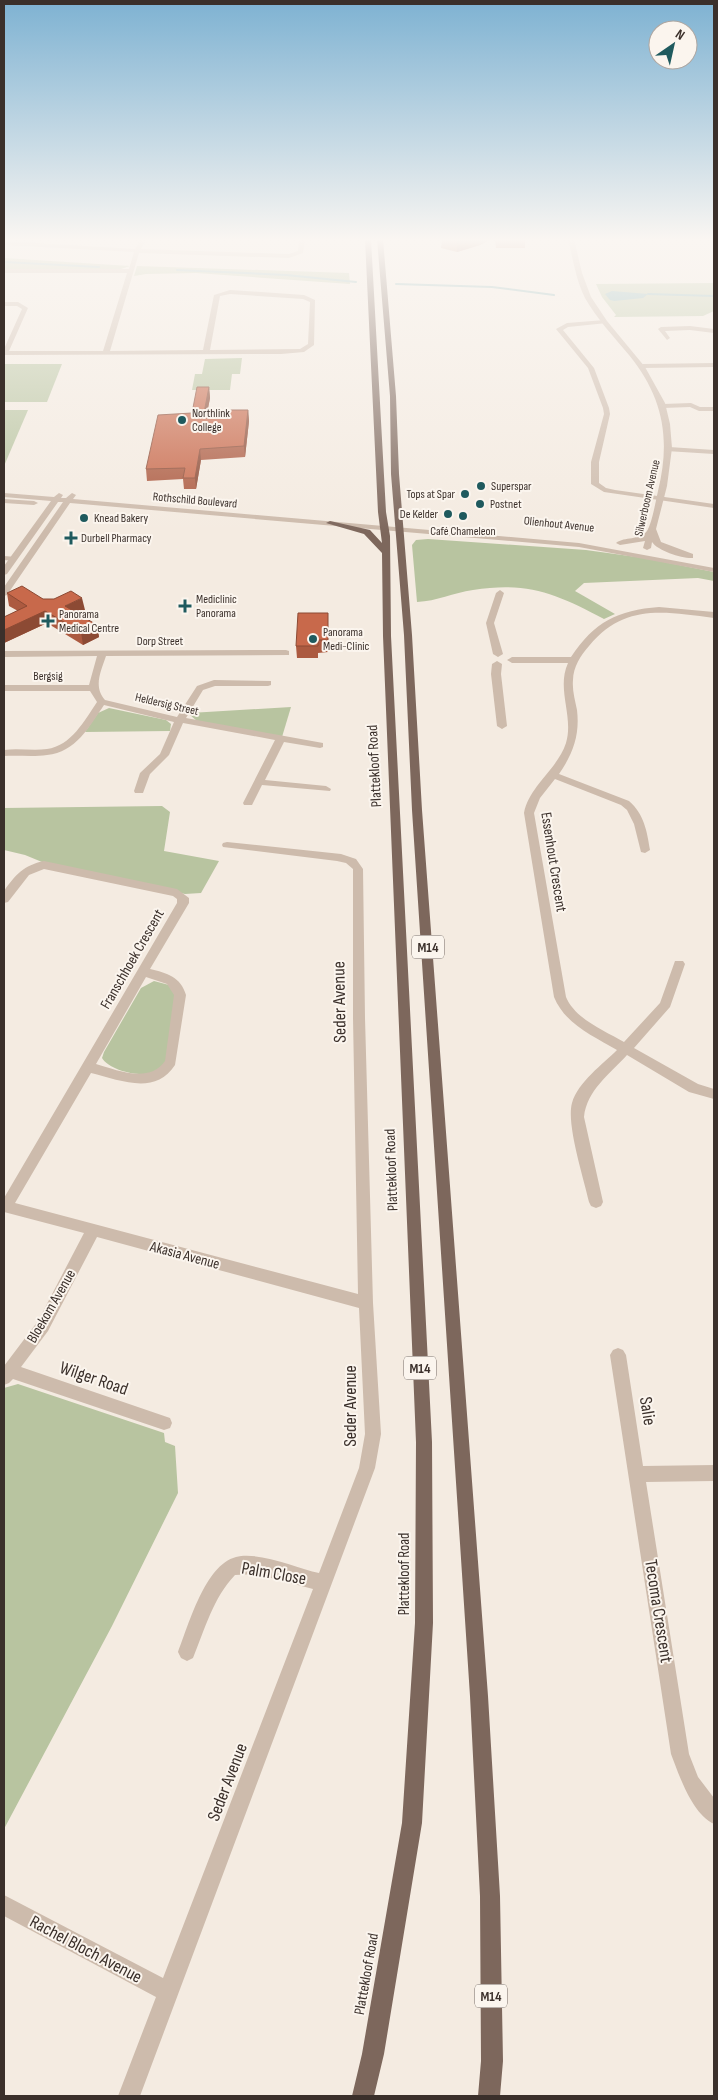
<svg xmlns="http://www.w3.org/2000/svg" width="718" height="2100" font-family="'Sofia Sans Condensed',sans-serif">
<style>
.green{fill:#b8c4a0}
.water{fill:#7fb0b2}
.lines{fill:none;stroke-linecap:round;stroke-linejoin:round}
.stream{stroke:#7fb0b2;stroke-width:2}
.minor{fill:#cdbbac;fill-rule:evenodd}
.tertiary{fill:#cdbbac;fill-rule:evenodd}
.primary{fill:#7d675c;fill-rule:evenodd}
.wall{fill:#ac5a40}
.shaded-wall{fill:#8c4a34}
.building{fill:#c8694b;stroke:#8c4a34}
.poi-dot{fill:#1f5a5e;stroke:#fbf5ee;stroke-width:2}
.labels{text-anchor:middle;stroke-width:4;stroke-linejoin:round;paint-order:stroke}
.far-poi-label{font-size:12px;fill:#3b302b;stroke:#fbf5ee;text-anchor:start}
.far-street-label{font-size:12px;fill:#3b302b;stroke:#fbf5ee}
.shield{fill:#fbf5ee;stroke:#756b66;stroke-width:1}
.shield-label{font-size:14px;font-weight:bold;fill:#3b302b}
.street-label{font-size:15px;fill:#3b302b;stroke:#fbf5ee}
.near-street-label{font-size:18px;fill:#3b302b;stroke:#fbf5ee}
</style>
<rect width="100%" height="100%" fill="#f4ebe1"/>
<g class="green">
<path d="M4,258L130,266L118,270H4Z"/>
<path d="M137,266L349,273L350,284L196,273L146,274L134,276Z"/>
<path d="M714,283V311L703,316L614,317L616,315L602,297L596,284Z"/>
<path d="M242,358L240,374H232L230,390H192L195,374H202L205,359Z"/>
<path d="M4,364H62L47,402H4Z"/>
<path d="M4,410H28L4,466Z"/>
<path d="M428,539L586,550L644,558L714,572V581L698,578L584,583L575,591L615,614L604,619C557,594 528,581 473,590C453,593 437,601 417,602L412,545L416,540Z"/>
<path d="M291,707L282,737L197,721L190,715V713Z"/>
<path d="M109,708L166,720L171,724L170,731L85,732L98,713Z"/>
<path d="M162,806L170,812L164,851L219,861L201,893L185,894L42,862L25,855L4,850V808Z"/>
<path d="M154,981L169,985L175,994L166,1061C162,1067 158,1071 151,1073C138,1077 109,1070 102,1058L104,1052L141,988Z"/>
<path d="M18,1384L164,1433L165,1442L175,1446L178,1493L112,1626L4,1829V1388Z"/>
</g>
<path class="water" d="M612,291L648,294L643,298L614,301L610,300L605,294Z"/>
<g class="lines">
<g class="stream">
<path d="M4,262L99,267"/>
<path d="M177,270L286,275L356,282"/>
<path d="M396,284L492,287L554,295"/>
<path d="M648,294L714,296"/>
</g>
<g class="minor">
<path d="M141,239H146L141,249L289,254L298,251L299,239H305L303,253L289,258L139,253L110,351L203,350L214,295L230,290L304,295L315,300L314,345L304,352L281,354L4,355V349L22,309L17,306H4V302H18L28,308L9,351H103L127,273H4V269H129L134,252L4,245V241L135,249ZM230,294L303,299L310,302L308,344L300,349L210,350L220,296Z"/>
<path d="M605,320L607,323L568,327L563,330L594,368L609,408L610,414L599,462V483L606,488L615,490L714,504V508L604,492L591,484V462L604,414L603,408L588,368L556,329L567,323Z"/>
<path d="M690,326L714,329V333L690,330L665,331L670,338L667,340L658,329L661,327Z"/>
<path d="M714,363V367L643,368L640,366L643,364Z"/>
<path d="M691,403L700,407H714V411H699L690,407L663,408L660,406L663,404Z"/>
<path d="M669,447L714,450V454L666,451V447Z"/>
<path d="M4,499L34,501L38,503L34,505L4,503Z"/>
<path d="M4,556L16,557L17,559L13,561L4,560Z"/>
<path d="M500,590L504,593L494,623L503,654L498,657L493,654L486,623L496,593Z"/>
<path d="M659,607L714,612V618C664,612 625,603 589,646C581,655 573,667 573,680C572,690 575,700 577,710C580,735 573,754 559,774L629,801C644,814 647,831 650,850L645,853L641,852L634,824L627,810L621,805L555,779L540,798L534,813L566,997C575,1019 605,1031 624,1042L660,1003L675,961H683L685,964L670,1007L634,1048L698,1084L714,1089V1099L689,1092L627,1055C609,1075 587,1090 584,1117L603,1202L601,1206L596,1208L591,1206L589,1202C584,1179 566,1124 572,1103C578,1082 603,1064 617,1050C593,1036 565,1024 554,997L524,813C529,786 557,770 566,743C574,716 556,689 568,663H512L507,660L512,657H571C594,622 618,610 659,607Z"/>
<path d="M286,650L289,651V655L106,656C101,671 93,687 105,700L177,717L197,686L214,680L271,681V685L268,686H215L203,690L186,718L323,743V747L320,748L284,742L265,780L326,786L331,789L330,791L262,785L252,805H244L243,803L275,740L183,723L169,755L150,774L143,793H135L134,791L140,773L160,754L174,722L104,705C89,727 76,752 47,755C33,757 18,755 4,756V750C18,748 33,751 47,749C71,746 85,720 97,702L90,691H4V685H89L97,656L4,657V651Z"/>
<path d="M497,661L502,664L501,674L507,726L502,729L497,726L491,674L492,664Z"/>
<path d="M227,842L341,854L356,859L363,869L365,1018L373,1303L381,1434L375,1468L140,2096H118L156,1997L4,1916V1895L163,1978L313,1589L256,1574L235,1575C213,1598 205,1629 193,1658L187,1661L181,1658L178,1652C189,1624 205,1565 236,1557C258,1551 297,1568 319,1573L359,1468L365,1434L359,1308L97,1237L48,1331L21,1367L170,1418L172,1423L170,1428L164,1430L13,1379L9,1383L4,1385V1366L38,1321L84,1233L4,1212V1198L177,903V899L173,896L44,869L29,875L8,902L4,903V891C15,875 24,865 44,861L177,889L189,898V903L150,969C167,973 181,977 186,995L175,1065C155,1096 120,1080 91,1073L15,1203L358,1294L353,1018V869L346,863L337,861L223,847L222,845L223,843ZM146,977L167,984L174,995L165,1061C149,1084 117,1070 96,1064Z"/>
<path d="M618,1348L623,1350L626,1355L643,1466L714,1465V1481L646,1482L689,1754L698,1777L714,1798V1824C692,1814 679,1775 671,1754L610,1355L613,1350Z"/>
</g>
<g class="tertiary">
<path d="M568,239H574L582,273L591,297L607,321L645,367L665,403L670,424L672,448L667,486L656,529L661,542L693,554V558C683,559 658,551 652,542L651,548L647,550L643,548L645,541L620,545L616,543C625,536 639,541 647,531C652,523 656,500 658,491C671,438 663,397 629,355C614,337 597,319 585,298C576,280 573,259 568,239Z"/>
<path d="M4,493L54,497L59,493L63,495L61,498H66L72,493L76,495L73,499L579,543L714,568V572L579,547L70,503L7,595L4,596V587L63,502H58L7,574L4,575V566L51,501L4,497Z"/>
</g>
<g class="primary">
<path d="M365,239H371L386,512L390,536L391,636L432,1442L433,1623L422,1823L384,2054L374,2096H352L362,2054L402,1823L415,1623L416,1442L383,636L382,553L364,534L326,523L330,521L370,530L382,543L378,512Z"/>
<path d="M377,239H383L396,396L399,474L412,635L422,810L488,1696L500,1896L503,2061L500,2096H478L481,2061L480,1896L470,1696L412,810L404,635L391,474L390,396Z"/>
</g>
</g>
<g class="wall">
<path d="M442,239H491L480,245L457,252L441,248Z"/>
<path d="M495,239H525V248H496Z"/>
<path d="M209,387L210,398L206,418H225L248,410L249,421L245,457L201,460L196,489H184L183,479L147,481L146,469L192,413Z"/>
<path d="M7,593L43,599L85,610L77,614L97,625L99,637L83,645L47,623L4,643V617L18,611L9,606Z"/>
<path d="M328,613V652L318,653V658H297L296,646Z"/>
</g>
<g class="shaded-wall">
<path d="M457,239H491L480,245L457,252Z"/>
<path d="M209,387L210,398L204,429L203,418Z"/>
<path d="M248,410L249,421L245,457L244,446Z"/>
<path d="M200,449L201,460L196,489L195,478Z"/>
<path d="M82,598L85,610L67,619L65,606Z"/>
<path d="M45,611L47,623L4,643V630Z"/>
<path d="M97,625L99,637L83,645L81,632Z"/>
</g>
<g class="building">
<path d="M197,387H209L203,418H225L226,410H248L244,446L200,449L195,478H183L185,468L146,469L158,415L192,413Z"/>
<path d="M22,586L43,599H54L71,591L82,598L65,606L97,625L81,632L45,611L4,630V617L27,606L7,593Z"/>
<path d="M298,613H328V640H318V646H296Z"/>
</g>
<linearGradient id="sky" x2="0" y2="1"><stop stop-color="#7eb2d2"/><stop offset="0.45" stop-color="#faf6f2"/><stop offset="1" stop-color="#faf6f2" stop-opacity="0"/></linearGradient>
<rect width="718" height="533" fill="url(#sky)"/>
<g class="poi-dot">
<circle cx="182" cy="420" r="5"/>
<circle cx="481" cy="486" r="5"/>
<circle cx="465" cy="494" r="5"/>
<circle cx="480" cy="504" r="5"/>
<circle cx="448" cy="514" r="5"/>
<circle cx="463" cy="516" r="5"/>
<circle cx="84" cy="518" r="5"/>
<path d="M68.5 530.5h5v5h5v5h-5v5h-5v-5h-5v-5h5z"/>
<path d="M182.5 598.5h5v5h5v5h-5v5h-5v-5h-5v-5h5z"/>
<path d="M45.5 613.5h5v5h5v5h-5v5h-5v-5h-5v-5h5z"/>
<circle cx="313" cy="639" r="5"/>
</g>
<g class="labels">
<g class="far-poi-label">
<text x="192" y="417">Northlink<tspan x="192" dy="14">College</tspan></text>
<text x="491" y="490">Superspar</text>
<text x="455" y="498" text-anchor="end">Tops at Spar</text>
<text x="490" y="508">Postnet</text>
<text x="438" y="518" text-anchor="end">De Kelder</text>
<text x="94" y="522">Knead Bakery</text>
<text x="463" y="535" text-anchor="middle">Café Chameleon</text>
<text x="81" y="542">Durbell Pharmacy</text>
<text x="196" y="603">Mediclinic<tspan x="196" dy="14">Panorama</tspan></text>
<text x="59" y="618">Panorama<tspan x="59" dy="14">Medical Centre</tspan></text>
<text x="323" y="636">Panorama<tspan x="323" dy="14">Medi-Clinic</tspan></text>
</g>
<g class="far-street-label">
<text transform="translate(647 498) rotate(-77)" y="4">Silwerboom Avenue</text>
<text transform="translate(195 500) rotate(5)" y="4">Rothschild Boulevard</text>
<text transform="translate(559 524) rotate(6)" y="4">Olienhout Avenue</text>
<text x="160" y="645">Dorp Street</text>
<text x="48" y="680">Bergsig</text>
<text transform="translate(167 704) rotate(13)" y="4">Heldersig Street</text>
</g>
<g class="shield">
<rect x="412" y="935.5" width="32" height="23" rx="4"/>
<rect x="404" y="1356.5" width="32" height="23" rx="4"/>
<rect x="475" y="1984.5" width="32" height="23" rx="4"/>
</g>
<g class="shield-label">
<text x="428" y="952">M14</text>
<text x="420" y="1373">M14</text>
<text x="491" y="2001">M14</text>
</g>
<g class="street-label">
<text transform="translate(374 766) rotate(-93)" y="5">Plattekloof Road</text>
<text transform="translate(554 862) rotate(81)" y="5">Essenhout Crescent</text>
<text transform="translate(132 959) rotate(-60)" y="5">Franschhoek Crescent</text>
<text transform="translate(391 1170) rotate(-92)" y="5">Plattekloof Road</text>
<text transform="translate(185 1255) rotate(15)" y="5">Akasia Avenue</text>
<text transform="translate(51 1306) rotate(-60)" y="5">Bloekom Avenue</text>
<text transform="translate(404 1574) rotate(-90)" y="5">Plattekloof Road</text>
<text transform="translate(366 1974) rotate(-80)" y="5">Plattekloof Road</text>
</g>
<g class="near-street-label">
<text transform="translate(339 1002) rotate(-91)" y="6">Seder Avenue</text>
<text transform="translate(94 1378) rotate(19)" y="6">Wilger Road</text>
<text transform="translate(350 1406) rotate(-90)" y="6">Seder Avenue</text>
<text transform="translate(648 1411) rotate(81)" y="6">Salie</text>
<text transform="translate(274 1573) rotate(10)" y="6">Palm Close</text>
<text transform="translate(659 1611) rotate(81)" y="6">Tecoma Crescent</text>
<text transform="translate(227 1782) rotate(-69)" y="6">Seder Avenue</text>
<text transform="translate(86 1949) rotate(28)" y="6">Rachel Bloch Avenue</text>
</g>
</g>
<rect width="718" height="2100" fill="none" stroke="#3b302b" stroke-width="10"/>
<g transform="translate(673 45) rotate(34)"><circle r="24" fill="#fbf5ee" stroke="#aea6a0"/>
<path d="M0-4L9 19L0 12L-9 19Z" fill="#1f5a5e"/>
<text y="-8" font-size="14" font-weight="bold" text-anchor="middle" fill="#3b302b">N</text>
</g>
</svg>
